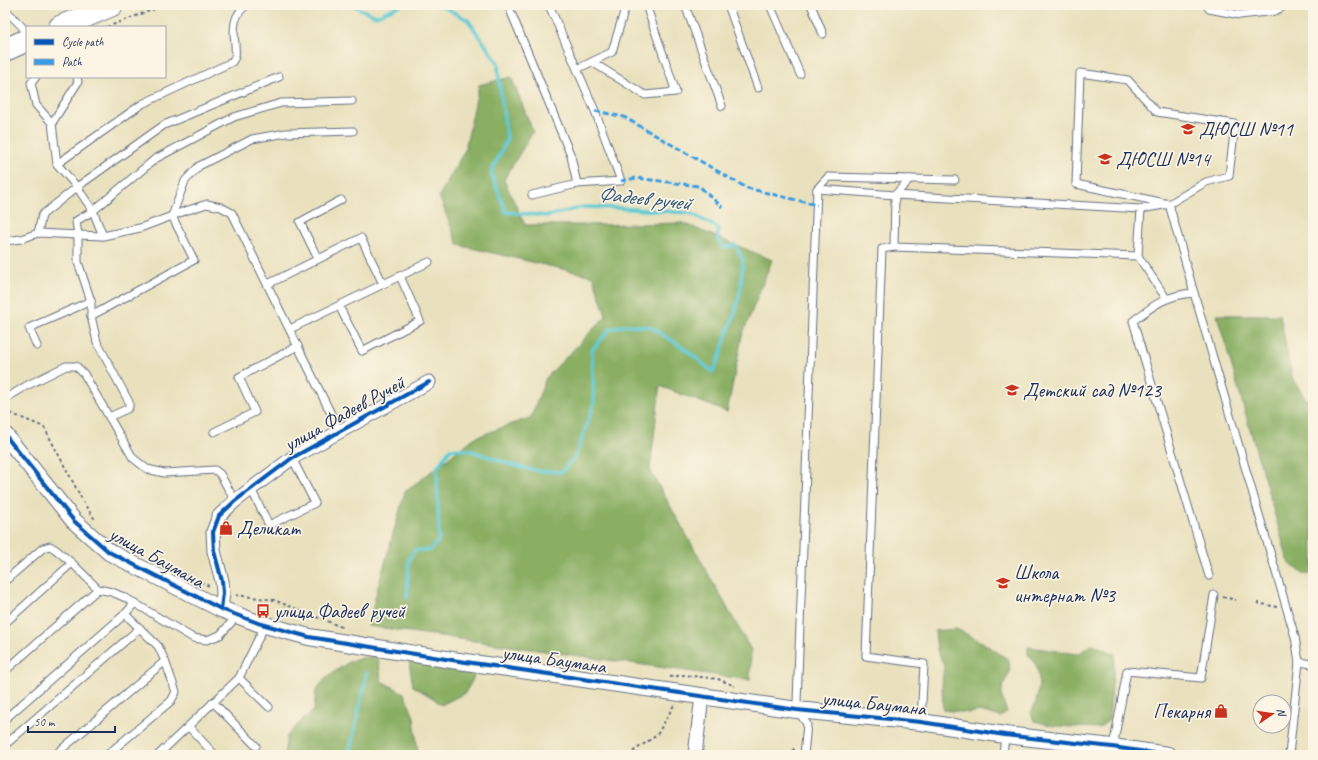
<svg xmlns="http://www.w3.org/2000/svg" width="1318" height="760" font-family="Caveat,sans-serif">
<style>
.forest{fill:#8aaf64;stroke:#526f61}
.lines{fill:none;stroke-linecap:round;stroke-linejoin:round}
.stream{stroke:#5ecad5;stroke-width:3.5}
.service-casing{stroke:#636d7f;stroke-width:9}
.minor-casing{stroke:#636d7f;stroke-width:15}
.tertiary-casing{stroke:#636d7f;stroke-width:18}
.trunk-casing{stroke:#636d7f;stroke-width:24}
.path{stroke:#636d7f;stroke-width:2;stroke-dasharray:3 3;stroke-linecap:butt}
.service{stroke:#fff;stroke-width:7}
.minor{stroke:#fff;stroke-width:13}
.tertiary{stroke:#fff;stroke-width:16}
.trunk{stroke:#fff;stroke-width:22}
.quiet{stroke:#3b9de6;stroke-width:3;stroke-dasharray:6 3;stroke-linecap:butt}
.cycleway-casing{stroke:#fcf5e5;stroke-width:6}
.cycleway{stroke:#0057b8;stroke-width:4}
.labels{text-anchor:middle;stroke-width:3.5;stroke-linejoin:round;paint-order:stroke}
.poi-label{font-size:20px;fill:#1b2f5e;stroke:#fcf5e5;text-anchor:start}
.street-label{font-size:20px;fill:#1b2f5e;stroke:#fcf5e5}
.water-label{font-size:21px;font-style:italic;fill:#2c567c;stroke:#fcf5e5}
</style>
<rect width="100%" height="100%" fill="#fcf5e5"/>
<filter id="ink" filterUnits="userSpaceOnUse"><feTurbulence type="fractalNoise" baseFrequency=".025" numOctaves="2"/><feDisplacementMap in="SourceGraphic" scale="8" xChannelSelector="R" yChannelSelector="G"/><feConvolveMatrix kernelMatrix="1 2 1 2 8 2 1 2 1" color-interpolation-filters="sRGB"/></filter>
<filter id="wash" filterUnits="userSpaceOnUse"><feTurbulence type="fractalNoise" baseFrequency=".012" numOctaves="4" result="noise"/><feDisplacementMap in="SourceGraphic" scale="16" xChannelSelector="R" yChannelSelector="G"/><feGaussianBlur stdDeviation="0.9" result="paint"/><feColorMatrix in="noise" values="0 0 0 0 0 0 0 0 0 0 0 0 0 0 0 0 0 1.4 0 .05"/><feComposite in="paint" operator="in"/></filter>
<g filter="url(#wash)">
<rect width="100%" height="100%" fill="#e9e1bd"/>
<g class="forest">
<path d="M511,77L533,131L504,180L525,225H590L683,223L772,260L742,336L727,412L660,386L650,470L751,650L750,680L368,626L378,587L405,492L474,438L531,417L546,378L606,316L593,276L458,245L439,196L465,150L479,85Z"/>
<path d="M1217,315H1280L1292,378L1306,399L1313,400V571L1307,575L1289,564Z"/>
<path d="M956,629L982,642L1009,660L1010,672L1003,685L1001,695L1007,712L1001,717L980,711L969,713L943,710L942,685L944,666L937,650L935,631Z"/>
<path d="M1092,644L1115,654L1109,720L1099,728L1054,726L1034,721L1031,712C1039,700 1041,679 1036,665C1035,661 1031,658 1028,655V647L1078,654Z"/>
<path d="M378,656L381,681L404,693L414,717L418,755H284L287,736L304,718L314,711L316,690L327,677L349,662L362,658Z"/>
<path d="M409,662L478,665L472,681L465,693L441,705L433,698L413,686Z"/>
</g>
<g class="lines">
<g class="stream">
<path d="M351,5L376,16L401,5"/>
<path d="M407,598L409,559L415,550H430L439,540L437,468L450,449L469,450L515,466L539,471L562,472L576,455L594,404L592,350L610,329L627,325L651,327L685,349L713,372L720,356L726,336L735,314L741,287L743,259L735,245L722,248L718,240V228L690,213L617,208L583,207L548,216L506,212L491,173L507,139L499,81L498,63L468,20L440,5"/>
<path d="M349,755L367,673"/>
</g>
</g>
</g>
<g filter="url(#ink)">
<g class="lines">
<defs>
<g id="service">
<path d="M508,5L571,156L577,184L532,195"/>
<path d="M549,5L577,69L612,52L626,5"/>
<path d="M685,5L722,106"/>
<path d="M728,5L758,88"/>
<path d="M770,5L800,74"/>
<path d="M811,5L823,34"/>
<path d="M1207,5L1209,9L1240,15L1275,11L1286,5"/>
<path d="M5,9L27,32"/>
<path d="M592,62L645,95L676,92L646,5"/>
<path d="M36,77L31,83L36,105L52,123L57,164L77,187L93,211L103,236"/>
<path d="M52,123L78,82L77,77"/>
<path d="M57,164L142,104L232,62C233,60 234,59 235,57C236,53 235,48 235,44C233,29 233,14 247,5"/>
<path d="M910,179L895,195L894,247L882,249L866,656L924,664L921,722"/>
<path d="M577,184L621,181L595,111L577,69"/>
<path d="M817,189L895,195L1141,209L1138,256"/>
<path d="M1141,209L1169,204L1206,182L1229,176L1235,124L1157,112L1128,80L1080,73L1076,184L1169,204L1194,293L1295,637L1299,662L1289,755"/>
<path d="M38,233L42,215L77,187L164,125L279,77"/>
<path d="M5,241L21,239L38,233L78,235L76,221L93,211L155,159L234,117L281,103L352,101"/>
<path d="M894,247L1138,256L1166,298"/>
<path d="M318,259L300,222L341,200"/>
<path d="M268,284L361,238L383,284"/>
<path d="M1194,293C1166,295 1154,305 1133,321L1209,576"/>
<path d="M339,306L362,351L420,321L400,276"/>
<path d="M91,316L194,260L172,216L185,181L199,166L252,139L286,133L353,131"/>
<path d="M290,329L429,262"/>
<path d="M37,346L29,328L91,301"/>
<path d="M5,399L26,386L66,366H76L84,374L133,458L147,469L164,473L215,470L220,474L235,501"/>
<path d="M109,417L127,409L129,407V402L97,342L91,316V301L78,262V235L103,236L140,228L185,211L207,204L221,207L232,213L340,432"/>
<path d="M214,432L255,412L239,377L298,346"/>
<path d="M251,489L269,525L315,503L292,458"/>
<path d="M5,581L43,548L50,546L55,549L72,563L98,589L112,592L126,598L193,638L207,640L220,635L237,616"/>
<path d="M5,623L72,563"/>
<path d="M1299,662L1313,664"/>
<path d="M5,671L98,589"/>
<path d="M239,678L269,707"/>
<path d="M213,702L256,746"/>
<path d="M5,719L125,614L135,603"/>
<path d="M188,726L215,755"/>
<path d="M5,745L140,628"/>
<path d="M1113,747L1127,671L1201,678L1214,595"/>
<path d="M55,755L165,661"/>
<path d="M107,755L171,701L176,692L165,661L158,646L125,614"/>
<path d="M158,755L239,678L265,625"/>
<path d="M804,755L807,724L797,710V702L817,189L828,177L955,180"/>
<path d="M1003,755L1005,735"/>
</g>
<g id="minor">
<path d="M221,609L223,593L222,581L214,551L213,532L219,516L235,501L292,458L429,382"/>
<path d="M695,755L702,696"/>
</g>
<path id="tertiary" d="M5,435L74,521L109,552L221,609L258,623L309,637L452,660L797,710L921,722L1005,735L1112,747L1168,755"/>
<g id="trunk">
<path d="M60,27L112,5"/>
<path d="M5,50L27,40"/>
</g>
</defs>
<use href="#service" class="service-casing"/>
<use href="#minor" class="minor-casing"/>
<use href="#tertiary" class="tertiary-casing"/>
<use href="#trunk" class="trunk-casing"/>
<g class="path">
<path d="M107,27L165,5"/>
<path d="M5,411L44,427L85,505L96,521"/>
<path d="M158,560L211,587"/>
<path d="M236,595L274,600L344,628"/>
<path d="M1223,597L1236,600"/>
<path d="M1257,603L1277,607"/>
<path d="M670,677L684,675L718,679L735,686"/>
<path d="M1181,751L1216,755"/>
<path d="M628,755L657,735L674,705"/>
<path d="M788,755L796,747"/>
</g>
<use href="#service" class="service"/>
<use href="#minor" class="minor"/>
<use href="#tertiary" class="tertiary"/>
<use href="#trunk" class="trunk"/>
<g class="quiet">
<path d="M595,111L624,117L747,188L817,205"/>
<path d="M621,181L636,178L699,186L722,207"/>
</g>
<defs>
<g id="cycleway">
<path d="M5,435L74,521L109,552L221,609L258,623L309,637L452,660L797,710L921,722L1005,735L1112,747L1168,755"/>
<path d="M221,609L223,593L222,581L214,551L213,532L219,516L235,501L292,458L429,382"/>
</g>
</defs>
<use href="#cycleway" class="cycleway-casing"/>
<use href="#cycleway" class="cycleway"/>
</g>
</g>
<defs>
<symbol id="school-bare" viewBox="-9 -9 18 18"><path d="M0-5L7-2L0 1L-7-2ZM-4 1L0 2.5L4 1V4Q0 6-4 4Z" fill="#c8321e" stroke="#fcf5e5" stroke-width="2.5" paint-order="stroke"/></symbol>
<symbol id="shop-bare" viewBox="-9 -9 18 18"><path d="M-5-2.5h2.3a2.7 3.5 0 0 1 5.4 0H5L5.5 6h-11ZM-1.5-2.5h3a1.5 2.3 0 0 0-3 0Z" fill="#c8321e" stroke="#fcf5e5" stroke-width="2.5" paint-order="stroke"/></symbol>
<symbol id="bus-bare" viewBox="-9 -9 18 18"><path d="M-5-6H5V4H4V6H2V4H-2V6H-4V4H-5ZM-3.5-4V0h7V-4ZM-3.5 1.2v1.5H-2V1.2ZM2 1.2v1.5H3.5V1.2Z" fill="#c8321e" stroke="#fcf5e5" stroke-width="2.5" paint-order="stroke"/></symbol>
</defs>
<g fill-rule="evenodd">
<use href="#school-bare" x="1178" y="119" width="20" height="20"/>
<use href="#school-bare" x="1095" y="149" width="20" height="20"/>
<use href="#school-bare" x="1002" y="380" width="20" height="20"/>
<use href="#shop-bare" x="216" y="518" width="20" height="20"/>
<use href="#school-bare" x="993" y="573" width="20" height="20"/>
<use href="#bus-bare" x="253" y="601" width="20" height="20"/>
<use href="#shop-bare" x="1211" y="701" width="20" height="20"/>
</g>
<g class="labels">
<g class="poi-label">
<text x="1199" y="136">ДЮСШ №11</text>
<text x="1116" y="166">ДЮСШ №14</text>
<text x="1023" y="397">Детский сад №123</text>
<text x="237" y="535">Деликат</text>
<text x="1014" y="579">Школа<tspan x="1014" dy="23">интернат №3</tspan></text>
<text x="274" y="618">улица Фадеев ручей</text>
<text x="1210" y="718" text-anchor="end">Пекарня</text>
</g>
<g class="street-label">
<text transform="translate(344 413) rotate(-29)" y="7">улица Фадеев Ручей</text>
<text transform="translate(157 557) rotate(29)" y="7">улица Баумана</text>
<text transform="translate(554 659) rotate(8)" y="7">улица Баумана</text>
<text transform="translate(874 703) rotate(6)" y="7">улица Баумана</text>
</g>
<g class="water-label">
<text transform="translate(644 198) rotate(6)" y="7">Фадеев ручей</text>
</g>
</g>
<rect width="1318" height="760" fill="none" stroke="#fcf5e5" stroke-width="20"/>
<rect x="26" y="26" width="140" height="52" fill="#fcf5e5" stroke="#a2a6af"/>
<rect x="34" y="39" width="20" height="6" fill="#0057b8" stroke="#a2a6af"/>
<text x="62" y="46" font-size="12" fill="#1b2f5e">Cycle path</text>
<rect x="34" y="59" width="20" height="6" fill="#3b9de6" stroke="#a2a6af"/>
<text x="62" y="66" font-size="12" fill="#1b2f5e">Path</text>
<g transform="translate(1272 714) rotate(77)"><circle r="19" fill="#fcf5e5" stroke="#a2a6af"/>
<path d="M0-3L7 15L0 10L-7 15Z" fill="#c8321e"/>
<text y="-6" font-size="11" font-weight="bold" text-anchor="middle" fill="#1b2f5e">N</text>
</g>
<path d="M28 726v6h87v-6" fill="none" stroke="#1b2f5e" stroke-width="2"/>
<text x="34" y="726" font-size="12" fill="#1b2f5e" stroke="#fcf5e5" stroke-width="3" paint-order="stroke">50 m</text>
</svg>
